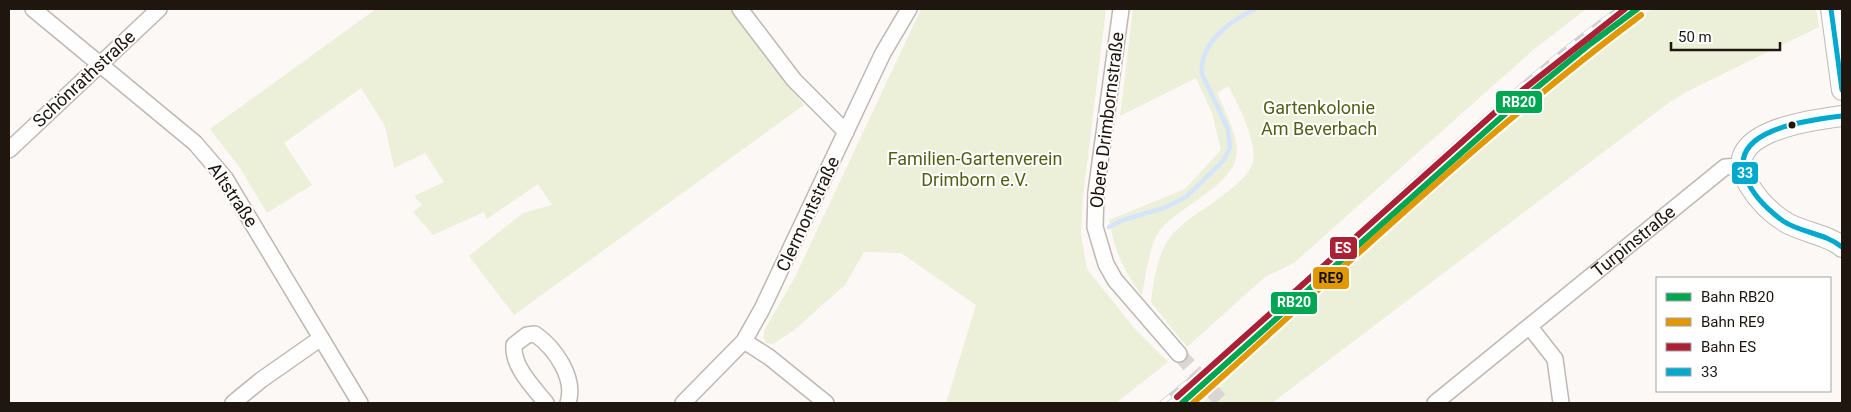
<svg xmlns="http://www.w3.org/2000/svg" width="1851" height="412" font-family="Roboto,sans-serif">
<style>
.green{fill:#ecf0d8}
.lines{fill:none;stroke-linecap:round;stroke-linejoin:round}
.stream{stroke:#d6e4fb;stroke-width:4.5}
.minor-tunnel{stroke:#dad6d3;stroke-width:15;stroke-dasharray:15 8;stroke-linecap:butt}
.minor-casing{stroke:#beb8b3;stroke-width:18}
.tertiary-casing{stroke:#beb8b3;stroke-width:22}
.minor{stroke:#fefefe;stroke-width:15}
.tertiary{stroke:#fefefe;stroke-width:20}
.rail-casing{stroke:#d1d0d0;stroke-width:5.5}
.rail{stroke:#fff;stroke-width:4;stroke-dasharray:11;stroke-linecap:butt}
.bus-1-casing{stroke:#fff;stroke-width:9}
.bus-1{stroke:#00a9ce;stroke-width:5}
.rail-1-casing{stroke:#fff;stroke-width:10}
.rail-2-casing{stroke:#fff;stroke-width:10}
.rail-3-casing{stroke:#fff;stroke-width:10}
.rail-1{stroke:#00a651;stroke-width:6}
.rail-2{stroke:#e19802;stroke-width:6}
.rail-3{stroke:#aa2135;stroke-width:6}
.bus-dot{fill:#1e160f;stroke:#fff;stroke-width:2}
.labels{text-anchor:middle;stroke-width:4;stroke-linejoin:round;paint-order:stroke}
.street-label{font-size:18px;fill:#1e160f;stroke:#fff}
.park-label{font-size:18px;fill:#535f15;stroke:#fff}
.line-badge{stroke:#fff;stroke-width:2}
.badge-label{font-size:14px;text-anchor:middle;font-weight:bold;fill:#fff}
.pale-badge-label{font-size:14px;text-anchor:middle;font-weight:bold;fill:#111}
</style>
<rect width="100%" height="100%" fill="#fbf8f6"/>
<g class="green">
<path d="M376,9H730L804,105L514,315L469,256L523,213L552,205L538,184L487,219L484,212L433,235L413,212L422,205L414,196L444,182L425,153L394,168L385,126L361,88L284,143L312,185L267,213L240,168L210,129Z"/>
<path d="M921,9H1106L1083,197L1081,234L1087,269L1135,329L1168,362L1116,403H946L976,305L901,253L864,252L845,285L794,330L773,344L766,343L763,337L765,329L795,277Z"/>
<path d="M1133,9H1586L1532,51L1294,263L1265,277L1187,347L1151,302C1154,279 1157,255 1171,236C1182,223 1196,214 1210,205C1223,195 1249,178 1253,162C1257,141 1238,103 1228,86L1217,93C1244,152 1250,164 1193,203C1182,211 1169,219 1160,230C1150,242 1145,279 1142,296C1123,269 1115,252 1109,220L1185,189L1221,150L1212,113L1196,78L1120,116Z"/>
<path d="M1652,9H1816L1819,27L1688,91L1667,104L1272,403H1202L1326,287L1566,74Z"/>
</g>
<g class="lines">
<path class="stream" d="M1109,227L1123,220L1164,208L1186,197L1223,161L1230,148L1228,129L1202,74C1199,43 1230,21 1255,9"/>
<path class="minor-tunnel" d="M1179,354L1223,403"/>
<defs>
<g id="minor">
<path d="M33,9L195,143L225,178L360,403"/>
<path d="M740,9L794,80L846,132"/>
<path d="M1121,9L1096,192L1095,227L1106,264L1115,280L1179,354"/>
<path d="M9,150L159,9"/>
<path d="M1530,327L1555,359L1561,403"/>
<path d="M744,341L769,357L826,403"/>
<path d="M233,403L261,380L321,338"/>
<path d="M546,403C533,387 512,366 514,345L527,335L535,334C555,348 576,378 568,403"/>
<path d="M683,403L744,341L762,309L883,53L909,9"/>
<path id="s1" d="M1435,403L1725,167L1742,166"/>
</g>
<g id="tertiary">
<path d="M1831,9L1842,90"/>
<path d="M1842,116C1811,120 1714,132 1749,185C1758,200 1772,214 1787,223C1803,232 1831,236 1842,247"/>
</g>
</defs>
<use href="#minor" class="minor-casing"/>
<use href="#tertiary" class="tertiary-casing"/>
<use href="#minor" class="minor"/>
<use href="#tertiary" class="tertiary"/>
<defs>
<g id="rail">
<path d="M1162,403L1195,376"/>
<path d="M1176,403C1252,327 1332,256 1411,184C1479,124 1545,61 1619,9"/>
</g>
</defs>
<use href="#rail" class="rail-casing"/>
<use href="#rail" class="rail"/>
<defs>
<g id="bus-1">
<path d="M1831,9L1842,90"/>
<path d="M1842,116C1810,120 1726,129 1746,178C1753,196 1768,210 1783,221C1801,233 1825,233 1842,247"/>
</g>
</defs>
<use href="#bus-1" class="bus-1-casing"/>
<use href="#bus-1" class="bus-1"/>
<defs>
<path id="rail-1" d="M1182,403L1506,113L1590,44L1637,9"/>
<path id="rail-2" d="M1193,403C1340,272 1483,133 1641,15"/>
<path id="rail-3" d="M1177,397L1501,107L1625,9"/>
</defs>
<use href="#rail-1" class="rail-1-casing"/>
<use href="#rail-2" class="rail-2-casing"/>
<use href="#rail-3" class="rail-3-casing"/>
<use href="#rail-1" class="rail-1"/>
<use href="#rail-2" class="rail-2"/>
<use href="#rail-3" class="rail-3"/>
</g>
<circle class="bus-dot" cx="1792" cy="125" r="4.5"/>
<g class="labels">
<g class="street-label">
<text transform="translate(84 79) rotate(-43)" y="6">Schönrathstraße</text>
<text transform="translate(1107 120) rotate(-83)" y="6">Obere Drimbornstraße</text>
<text transform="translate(233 195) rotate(56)" y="6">Altstraße</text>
<text transform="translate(808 214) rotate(-65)" y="6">Clermontstraße</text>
<text dy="6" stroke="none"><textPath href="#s1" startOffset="256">Turpinstraße</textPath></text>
</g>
<g class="park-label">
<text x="1319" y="114">Gartenkolonie<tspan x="1319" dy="21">Am Beverbach</tspan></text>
<text x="975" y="165">Familien-Gartenverein<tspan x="975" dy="21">Drimborn e.V.</tspan></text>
</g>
</g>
<g class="line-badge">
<rect x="1495" y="90" width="48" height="24" rx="5" fill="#00a651"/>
<rect x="1731" y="161" width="28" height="24" rx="5" fill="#00a9ce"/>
<rect x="1329" y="236" width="29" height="24" rx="5" fill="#aa2135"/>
<rect x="1312" y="266" width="38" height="24" rx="5" fill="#e19802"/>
<rect x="1270" y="291" width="48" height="24" rx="5" fill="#00a651"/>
</g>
<g class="badge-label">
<text x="1519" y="107">RB20</text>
<text x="1745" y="178">33</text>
<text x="1343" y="253">ES</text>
<text x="1294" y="307">RB20</text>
</g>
<g class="pale-badge-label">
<text x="1331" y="283">RE9</text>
</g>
<rect width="1851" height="412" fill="none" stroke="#1e160f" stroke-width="20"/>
<rect x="1656" y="277" width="175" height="115" fill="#ffffff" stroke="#a5a29f"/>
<rect x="1666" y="293" width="25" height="8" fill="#00a651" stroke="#a5a29f"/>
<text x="1701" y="302" font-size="15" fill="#1e160f">Bahn RB20</text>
<rect x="1666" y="318" width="25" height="8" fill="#e19802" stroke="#a5a29f"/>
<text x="1701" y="327" font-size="15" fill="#1e160f">Bahn RE9</text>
<rect x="1666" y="343" width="25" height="8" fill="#aa2135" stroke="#a5a29f"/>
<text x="1701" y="352" font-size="15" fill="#1e160f">Bahn ES</text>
<rect x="1666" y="368" width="25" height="8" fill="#00a9ce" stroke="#a5a29f"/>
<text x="1701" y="377" font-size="15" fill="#1e160f">33</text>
<path d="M1671 42v8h109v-8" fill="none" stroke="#1e160f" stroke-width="2.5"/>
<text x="1678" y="42" font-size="15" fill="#1e160f" stroke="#ffffff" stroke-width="4" paint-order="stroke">50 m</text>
</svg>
